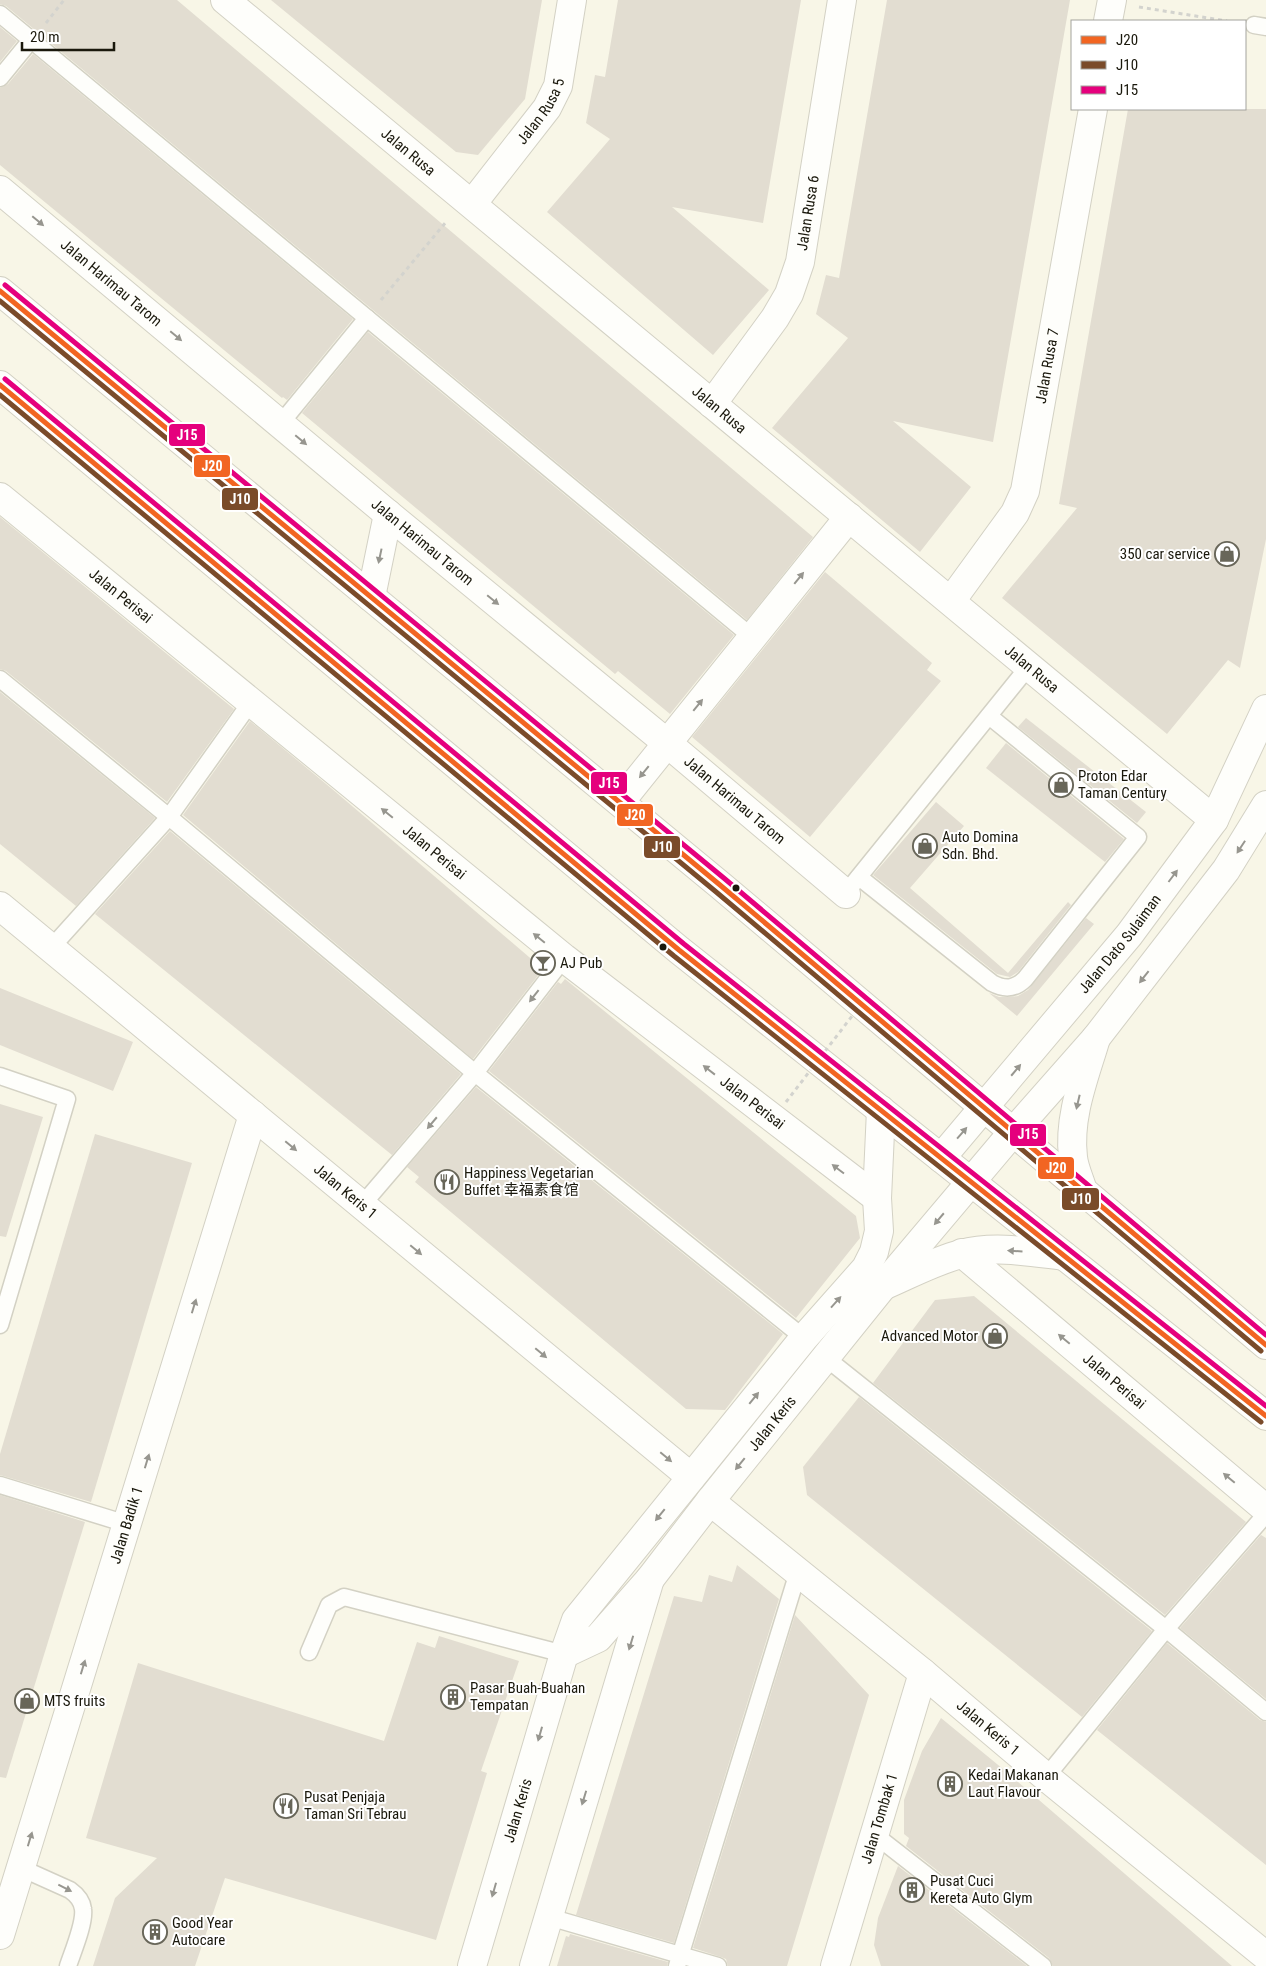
<svg xmlns="http://www.w3.org/2000/svg" width="1266" height="1966" font-family="'Roboto Condensed','Noto Sans SC',sans-serif">
<style>
.building{fill:#e2ddd1}
.lines{fill:none;stroke-linecap:round;stroke-linejoin:round}
.lane-casing{stroke:#d3d1c4;stroke-width:19}
.street-casing{stroke:#d3d1c4;stroke-width:30}
.secondary-casing{stroke:#d3d1c4;stroke-width:30}
.highway-casing{stroke:#d3d1c4;stroke-width:30}
.path{stroke:#d3d3ce;stroke-width:3;stroke-dasharray:4 4;stroke-linecap:butt}
.lane{stroke:#fefefb;stroke-width:16}
.street{stroke:#fefefb;stroke-width:28}
.secondary{stroke:#fefefb;stroke-width:28}
.highway{stroke:#fefefb;stroke-width:28}
.path-bridge{stroke:#d3d3ce;stroke-width:3;stroke-dasharray:4 4;stroke-linecap:butt}
.bus-1-casing{stroke:#fff;stroke-width:9}
.bus-2-casing{stroke:#fff;stroke-width:9}
.bus-3-casing{stroke:#fff;stroke-width:9}
.bus-1{stroke:#f26522;stroke-width:5}
.bus-2{stroke:#7a4b2a;stroke-width:5}
.bus-3{stroke:#e5007d;stroke-width:5}
.oneway{fill:#97968f}
.bus-dot{fill:#1a180c;stroke:#fff;stroke-width:2}
.labels{text-anchor:middle;stroke-width:4;stroke-linejoin:round;paint-order:stroke}
.street-label{font-size:15px;fill:#1a180c;stroke:#fff}
.poi-label{font-size:15px;fill:#1a180c;stroke:#fff;text-anchor:start}
.line-badge{stroke:#fff;stroke-width:2}
.badge-label{font-size:14px;text-anchor:middle;font-weight:bold;fill:#fff}
</style>
<rect width="100%" height="100%" fill="#f8f6e7"/>
<g class="building">
<path d="M0,0H177L813,537L747,620L6,6L0,4Z"/>
<path d="M271,0H542L525,99L478,155L456,152Z"/>
<path d="M618,0H801L763,223L672,207L769,290L713,355L547,212L610,139L586,123L595,75L605,77Z"/>
<path d="M887,0H1070L993,442L893,421L971,487L920,552L772,428L848,338L816,314L826,275L839,278Z"/>
<path d="M0,27L17,41L0,62Z"/>
<path d="M33,54L353,319L287,400L283,397L282,398L0,165V88L8,84Z"/>
<path d="M1128,109H1266V539L1240,668L1228,660L1167,734L1002,598L1077,508L1059,504Z"/>
<path d="M368,332L734,635L670,714L618,671L615,674L302,413Z"/>
<path d="M0,517L234,709L167,802L6,671L0,669Z"/>
<path d="M825,572L932,663L927,670L941,681L810,837L692,737Z"/>
<path d="M0,692L155,818L76,906L0,844Z"/>
<path d="M1026,718L1146,812L1137,823L1018,727Z"/>
<path d="M250,721L331,788L543,969L473,1059L183,815Z"/>
<path d="M1006,743L1124,839L1105,862L986,768Z"/>
<path d="M936,802L964,826L910,888L1008,973L1068,902L1071,905L1018,972L1010,977L997,974L873,875Z"/>
<path d="M170,831L461,1074L392,1155L95,914Z"/>
<path d="M1086,918L1094,924L1017,1016L989,993L999,997H1010L1018,996L1028,990Z"/>
<path d="M565,979L856,1216L860,1238L796,1318L489,1071L558,982L561,984Z"/>
<path d="M0,988L133,1042L113,1091L0,1045Z"/>
<path d="M476,1087L783,1334L725,1410L686,1409L415,1182L419,1177L407,1167Z"/>
<path d="M0,1104L43,1117L6,1237L0,1236Z"/>
<path d="M95,1134L192,1163L91,1502L0,1475V1454Z"/>
<path d="M974,1296L1246,1522L1165,1615L873,1383L935,1300Z"/>
<path d="M859,1397L1152,1631L1082,1717L807,1495L803,1467Z"/>
<path d="M0,1495L85,1522L6,1778L0,1777Z"/>
<path d="M1261,1535L1266,1538V1699L1180,1628Z"/>
<path d="M737,1565L779,1599L674,1943L576,1915L674,1596L702,1602L709,1575L732,1582Z"/>
<path d="M795,1615L869,1695L787,1966H728L726,1959L721,1957L693,1948Z"/>
<path d="M439,1636L519,1661L481,1771L487,1773L436,1940L225,1878L195,1966H93L115,1898L157,1858L86,1838L138,1663L384,1741L417,1642L435,1648Z"/>
<path d="M1167,1643L1260,1720L1266,1722V1865L1097,1730Z"/>
<path d="M941,1718L1003,1769L1232,1966H1053L1049,1958L906,1846L909,1838L904,1834V1800L922,1751Z"/>
<path d="M898,1866L1027,1966H881L874,1945L878,1918Z"/>
<path d="M570,1934L668,1962L667,1966H557L566,1936L569,1937Z"/>
</g>
<g class="lines">
<defs>
<g id="lane">
<path d="M0,14L752,637"/>
<path d="M1254,25L1266,27"/>
<path d="M0,78L31,40"/>
<path d="M281,423L367,318"/>
<path d="M0,679L169,817L475,1073L804,1338"/>
<path d="M859,877L992,983C1005,990 1015,989 1025,979L1138,837L989,716"/>
<path d="M853,884L1029,666"/>
<path d="M51,948L169,817L251,702"/>
<path d="M0,1076L67,1099L0,1325"/>
<path d="M362,1205L475,1073L564,958"/>
<path d="M826,1358L1166,1629L1266,1712"/>
<path d="M0,1485L127,1524"/>
<path d="M309,1652L329,1605L344,1597L564,1654"/>
<path d="M1046,1777L1166,1629L1266,1514"/>
<path d="M875,1835L1043,1966"/>
<path d="M21,1868L70,1890C77,1895 82,1900 83,1909C85,1923 73,1951 68,1966"/>
<path d="M549,1917L718,1966"/>
<path d="M677,1966L798,1572"/>
</g>
<g id="street">
<path id="s1" d="M225,0L1214,820"/>
<path d="M1108,21L1112,0"/>
<path id="s2" d="M0,190L388,514L667,743L846,894"/>
<path id="s3" d="M472,204L547,108L558,86L572,0"/>
<path id="s4" d="M712,404L775,318L789,294L800,262L842,0"/>
<path id="s5" d="M0,497L564,958L877,1198"/>
<path d="M371,597L388,514"/>
<path id="s6" d="M951,601L1015,513L1025,491L1093,109"/>
<path d="M620,802L849,517"/>
<path id="s7" d="M0,906L691,1477"/>
<path id="s8" d="M962,1253L1266,1509"/>
<path id="s9" d="M710,1501L923,1673L1046,1777L1266,1956"/>
<path id="s10" d="M0,1935L253,1115"/>
<path d="M534,1966L650,1579"/>
<path id="s11" d="M835,1966L923,1673"/>
</g>
<g id="secondary">
<path id="s12" d="M941,1158L1129,935L1214,820L1266,709"/>
<path id="s13" d="M564,1654L598,1638L650,1579L710,1501L883,1286L1013,1132L1096,1038L1226,870L1266,805"/>
<path id="s14" d="M472,1966L564,1654L576,1620L804,1338L866,1268L874,1252L879,1231L877,1198L881,1110"/>
</g>
<g id="highway">
<path d="M0,291L720,885L1266,1345"/>
<path d="M0,385L679,950L1266,1416"/>
<path d="M1083,1191C1080,1180 1074,1168 1073,1157C1068,1116 1085,1076 1096,1038"/>
<path d="M883,1286C909,1275 934,1261 961,1254C994,1245 1031,1252 1064,1256"/>
</g>
</defs>
<use href="#lane" class="lane-casing"/>
<use href="#street" class="street-casing"/>
<use href="#secondary" class="secondary-casing"/>
<use href="#highway" class="highway-casing"/>
<g class="path">
<path d="M1139,7L1227,21"/>
<path d="M46,23L64,0"/>
<path d="M381,300L446,222"/>
</g>
<use href="#lane" class="lane"/>
<use href="#street" class="street"/>
<use href="#secondary" class="secondary"/>
<use href="#highway" class="highway"/>
<path class="path-bridge" d="M786,1102L869,994"/>
<defs>
<g id="bus-1">
<path d="M0,291L720,885L1266,1345"/>
<path d="M0,385L679,950L1266,1416"/>
</g>
<g id="bus-2">
<path d="M0,301L715,891L1261,1351"/>
<path d="M0,395L674,956L1261,1422"/>
</g>
<g id="bus-3">
<path d="M5,285L725,879L1266,1335"/>
<path d="M5,379L684,944L1266,1406"/>
</g>
</defs>
<use href="#bus-1" class="bus-1-casing"/>
<use href="#bus-2" class="bus-2-casing"/>
<use href="#bus-3" class="bus-3-casing"/>
<use href="#bus-1" class="bus-1"/>
<use href="#bus-2" class="bus-2"/>
<use href="#bus-3" class="bus-3"/>
</g>
<defs><path id="oneway-solid" d="M-6-.8H1V-3.2L6.5 0L1 3.2V.8H-6Z" transform="scale(1.25)"/></defs>
<g class="oneway">
<use href="#oneway-solid" transform="translate(38 221) rotate(40)"/>
<use href="#oneway-solid" transform="translate(176 336) rotate(40)"/>
<use href="#oneway-solid" transform="translate(301 440) rotate(40)"/>
<use href="#oneway-solid" transform="translate(380 556) rotate(102)"/>
<use href="#oneway-solid" transform="translate(799 578) rotate(-51)"/>
<use href="#oneway-solid" transform="translate(493 600) rotate(39)"/>
<use href="#oneway-solid" transform="translate(698 705) rotate(-51)"/>
<use href="#oneway-solid" transform="translate(644 772) rotate(129)"/>
<use href="#oneway-solid" transform="translate(387 813) rotate(-141)"/>
<use href="#oneway-solid" transform="translate(1241 847) rotate(123)"/>
<use href="#oneway-solid" transform="translate(1173 876) rotate(-53)"/>
<use href="#oneway-solid" transform="translate(539 938) rotate(-141)"/>
<use href="#oneway-solid" transform="translate(1144 977) rotate(128)"/>
<use href="#oneway-solid" transform="translate(534 996) rotate(128)"/>
<use href="#oneway-solid" transform="translate(709 1070) rotate(-142)"/>
<use href="#oneway-solid" transform="translate(1016 1070) rotate(-50)"/>
<use href="#oneway-solid" transform="translate(1078 1102) rotate(103)"/>
<use href="#oneway-solid" transform="translate(432 1123) rotate(130)"/>
<use href="#oneway-solid" transform="translate(962 1133) rotate(-49)"/>
<use href="#oneway-solid" transform="translate(291 1146) rotate(40)"/>
<use href="#oneway-solid" transform="translate(838 1169) rotate(-143)"/>
<use href="#oneway-solid" transform="translate(939 1219) rotate(130)"/>
<use href="#oneway-solid" transform="translate(416 1250) rotate(40)"/>
<use href="#oneway-solid" transform="translate(1015 1251) rotate(-177)"/>
<use href="#oneway-solid" transform="translate(836 1302) rotate(-48)"/>
<use href="#oneway-solid" transform="translate(194 1306) rotate(-73)"/>
<use href="#oneway-solid" transform="translate(1064 1339) rotate(-140)"/>
<use href="#oneway-solid" transform="translate(541 1353) rotate(40)"/>
<use href="#oneway-solid" transform="translate(754 1398) rotate(-51)"/>
<use href="#oneway-solid" transform="translate(666 1457) rotate(40)"/>
<use href="#oneway-solid" transform="translate(147 1461) rotate(-73)"/>
<use href="#oneway-solid" transform="translate(740 1464) rotate(129)"/>
<use href="#oneway-solid" transform="translate(1229 1478) rotate(-140)"/>
<use href="#oneway-solid" transform="translate(660 1515) rotate(129)"/>
<use href="#oneway-solid" transform="translate(631 1643) rotate(107)"/>
<use href="#oneway-solid" transform="translate(83 1667) rotate(-73)"/>
<use href="#oneway-solid" transform="translate(540 1734) rotate(106)"/>
<use href="#oneway-solid" transform="translate(584 1798) rotate(107)"/>
<use href="#oneway-solid" transform="translate(30 1839) rotate(-73)"/>
<use href="#oneway-solid" transform="translate(65 1888) rotate(27)"/>
<use href="#oneway-solid" transform="translate(494 1890) rotate(106)"/>
</g>
<defs>
<symbol id="shop-ring" viewBox="-11 -11 22 22"><circle r="9.5" fill="#fff" stroke="#686659" stroke-width="1.5"/><path d="M-5-2.5h2.3a2.7 3.5 0 0 1 5.4 0H5L5.5 6h-11ZM-1.5-2.5h3a1.5 2.3 0 0 0-3 0Z" fill="#686659"/></symbol>
<symbol id="bar-ring" viewBox="-11 -11 22 22"><circle r="9.5" fill="#fff" stroke="#686659" stroke-width="1.5"/><path d="M-6-5H6L.8 .8V4.5H3.5V6h-7V4.5H-.8V.8Z" fill="#686659"/></symbol>
<symbol id="restaurant-ring" viewBox="-11 -11 22 22"><circle r="9.5" fill="#fff" stroke="#686659" stroke-width="1.5"/><path d="M-5-6h1v4h1v-4h1v4h1v-4h1v5L-1.5 .5V6h-2V.5L-5-1ZM5-6V6H3V1.5H1.5Q1.5-4 5-6Z" fill="#686659"/></symbol>
<symbol id="building-ring" viewBox="-11 -11 22 22"><circle r="9.5" fill="#fff" stroke="#686659" stroke-width="1.5"/><path d="M-4-6H4V6H1V3H-1V6H-4ZM-2.5-4.3h1.7v1.8h-1.7ZM.8-4.3h1.7v1.8H.8ZM-2.5-1h1.7V.8h-1.7ZM.8-1h1.7V.8H.8Z" fill="#686659"/></symbol>
</defs>
<g fill-rule="evenodd">
<use href="#shop-ring" x="1213" y="540" width="28" height="28"/>
<use href="#shop-ring" x="1047" y="771" width="28" height="28"/>
<use href="#shop-ring" x="911" y="832" width="28" height="28"/>
<use href="#bar-ring" x="529" y="949" width="28" height="28"/>
<use href="#restaurant-ring" x="433" y="1168" width="28" height="28"/>
<use href="#shop-ring" x="981" y="1322" width="28" height="28"/>
<use href="#building-ring" x="439" y="1683" width="28" height="28"/>
<use href="#shop-ring" x="13" y="1687" width="28" height="28"/>
<use href="#building-ring" x="936" y="1770" width="28" height="28"/>
<use href="#restaurant-ring" x="272" y="1792" width="28" height="28"/>
<use href="#building-ring" x="898" y="1876" width="28" height="28"/>
<use href="#building-ring" x="141" y="1918" width="28" height="28"/>
</g>
<g class="bus-dot">
<circle cx="736" cy="888" r="4.5"/>
<circle cx="663" cy="947" r="4.5"/>
</g>
<g class="labels">
<g class="street-label">
<text dy="5" stroke="none"><textPath href="#s3" startOffset="116">Jalan Rusa 5</textPath></text>
<text dy="5" stroke="none"><textPath href="#s1" startOffset="238">Jalan Rusa</textPath></text>
<text dy="5" stroke="none"><textPath href="#s4" startOffset="218">Jalan Rusa 6</textPath></text>
<text dy="5" stroke="none"><textPath href="#s2" startOffset="145">Jalan Harimau Tarom</textPath></text>
<text dy="5" stroke="none"><textPath href="#s6" startOffset="260">Jalan Rusa 7</textPath></text>
<text dy="5" stroke="none"><textPath href="#s1" startOffset="642">Jalan Rusa</textPath></text>
<text dy="5" stroke="none"><textPath href="#s2" startOffset="550">Jalan Harimau Tarom</textPath></text>
<text dy="5" stroke="none"><textPath href="#s5" startOffset="156">Jalan Perisai</textPath></text>
<text dy="5" stroke="none"><textPath href="#s1" startOffset="1048">Jalan Rusa</textPath></text>
<text dy="5" stroke="none"><textPath href="#s2" startOffset="955">Jalan Harimau Tarom</textPath></text>
<text dy="5" stroke="none"><textPath href="#s5" startOffset="561">Jalan Perisai</textPath></text>
<text dy="5" stroke="none"><textPath href="#s12" startOffset="279">Jalan Dato Sulaiman</textPath></text>
<text dy="5" stroke="none"><textPath href="#s5" startOffset="966">Jalan Perisai</textPath></text>
<text dy="5" stroke="none"><textPath href="#s7" startOffset="448">Jalan Keris 1</textPath></text>
<text dy="5" stroke="none"><textPath href="#s8" startOffset="199">Jalan Perisai</textPath></text>
<text dy="5" stroke="none"><textPath href="#s13" startOffset="314">Jalan Keris</textPath></text>
<text dy="5" stroke="none"><textPath href="#s10" startOffset="429">Jalan Badik 1</textPath></text>
<text dy="5" stroke="none"><textPath href="#s9" startOffset="359">Jalan Keris 1</textPath></text>
<text dy="5" stroke="none"><textPath href="#s14" startOffset="162">Jalan Keris</textPath></text>
<text dy="5" stroke="none"><textPath href="#s11" startOffset="154">Jalan Tombak 1</textPath></text>
</g>
<g class="poi-label">
<text x="1210" y="559" text-anchor="end">350 car service</text>
<text x="1078" y="781">Proton Edar<tspan x="1078" dy="17">Taman Century</tspan></text>
<text x="942" y="842">Auto Domina<tspan x="942" dy="17">Sdn. Bhd.</tspan></text>
<text x="560" y="968">AJ Pub</text>
<text x="464" y="1178">Happiness Vegetarian<tspan x="464" dy="17">Buffet 幸福素食馆</tspan></text>
<text x="978" y="1341" text-anchor="end">Advanced Motor</text>
<text x="470" y="1693">Pasar Buah-Buahan<tspan x="470" dy="17">Tempatan</tspan></text>
<text x="44" y="1706">MTS fruits</text>
<text x="968" y="1780">Kedai Makanan<tspan x="968" dy="17">Laut Flavour</tspan></text>
<text x="304" y="1802">Pusat Penjaja<tspan x="304" dy="17">Taman Sri Tebrau</tspan></text>
<text x="930" y="1886">Pusat Cuci<tspan x="930" dy="17">Kereta Auto Glym</tspan></text>
<text x="172" y="1928">Good Year<tspan x="172" dy="17">Autocare</tspan></text>
</g>
</g>
<g class="line-badge">
<rect x="168" y="423" width="38" height="24" rx="5" fill="#e5007d"/>
<rect x="193" y="454" width="38" height="24" rx="5" fill="#f26522"/>
<rect x="221" y="487" width="38" height="24" rx="5" fill="#7a4b2a"/>
<rect x="590" y="771" width="38" height="24" rx="5" fill="#e5007d"/>
<rect x="616" y="803" width="38" height="24" rx="5" fill="#f26522"/>
<rect x="643" y="835" width="38" height="24" rx="5" fill="#7a4b2a"/>
<rect x="1009" y="1123" width="38" height="24" rx="5" fill="#e5007d"/>
<rect x="1037" y="1156" width="38" height="24" rx="5" fill="#f26522"/>
<rect x="1061" y="1187" width="39" height="24" rx="5" fill="#7a4b2a"/>
</g>
<g class="badge-label">
<text x="187" y="440">J15</text>
<text x="212" y="471">J20</text>
<text x="240" y="504">J10</text>
<text x="609" y="788">J15</text>
<text x="635" y="820">J20</text>
<text x="662" y="852">J10</text>
<text x="1028" y="1139">J15</text>
<text x="1056" y="1173">J20</text>
<text x="1081" y="1204">J10</text>
</g>
<rect x="1071" y="20" width="175" height="90" fill="#ffffff" stroke="#a3a39e"/>
<rect x="1081" y="36" width="25" height="8" fill="#f26522" stroke="#a3a39e"/>
<text x="1116" y="45" font-size="15" fill="#1a180c">J20</text>
<rect x="1081" y="61" width="25" height="8" fill="#7a4b2a" stroke="#a3a39e"/>
<text x="1116" y="70" font-size="15" fill="#1a180c">J10</text>
<rect x="1081" y="86" width="25" height="8" fill="#e5007d" stroke="#a3a39e"/>
<text x="1116" y="95" font-size="15" fill="#1a180c">J15</text>
<path d="M22 42v8h92v-8" fill="none" stroke="#1a180c" stroke-width="2.5"/>
<text x="30" y="42" font-size="15" fill="#1a180c" stroke="#ffffff" stroke-width="4" paint-order="stroke">20 m</text>
</svg>
